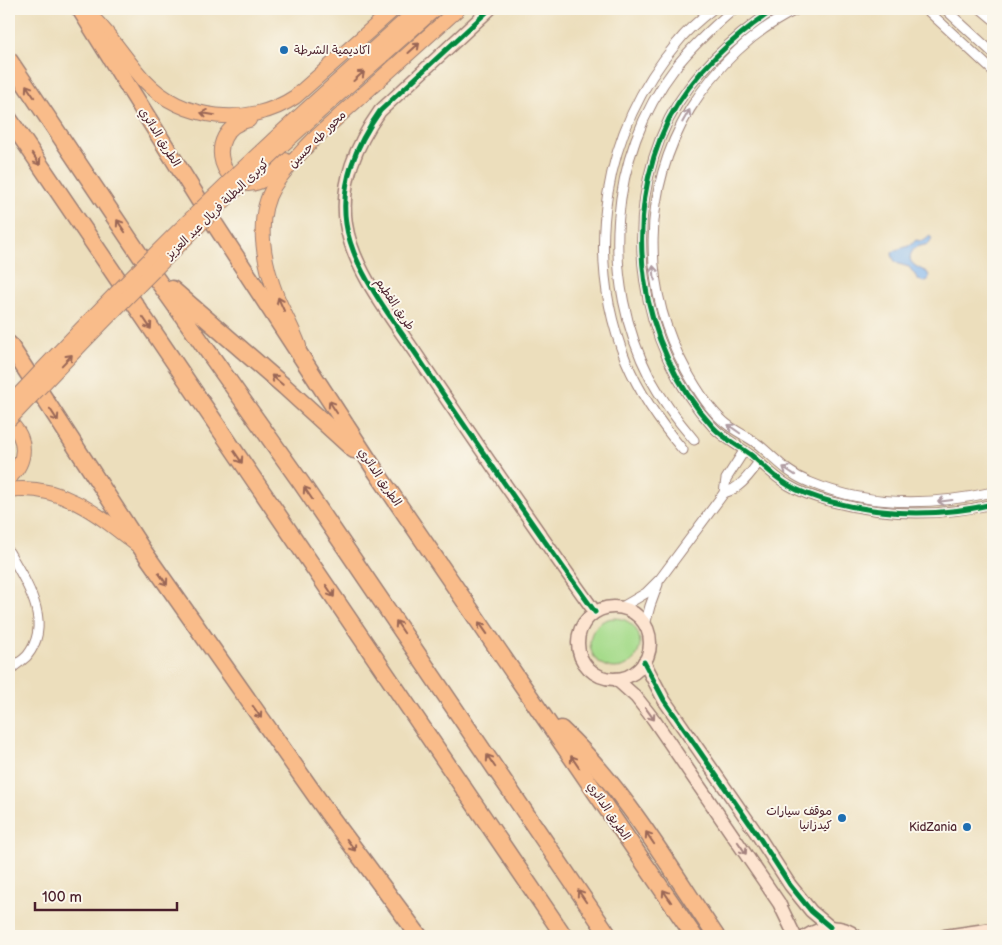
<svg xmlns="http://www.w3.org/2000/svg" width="1002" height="945" font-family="'Balsamiq Sans','Playpen Sans Arabic',sans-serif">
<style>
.green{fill:#a6db8b;stroke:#787d5b}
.water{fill:#7eb3ec;stroke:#64698c}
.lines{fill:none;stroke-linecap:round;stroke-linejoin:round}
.street-casing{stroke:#9b7e74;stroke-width:11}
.secondary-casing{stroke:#9b7e74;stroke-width:15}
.primary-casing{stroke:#9b7e74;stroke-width:16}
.highway-casing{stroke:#9b7e74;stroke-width:19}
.street{stroke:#fff;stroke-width:9}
.secondary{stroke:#fde4d0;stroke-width:12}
.primary{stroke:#f9bc8a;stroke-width:14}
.highway{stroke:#f9bc8a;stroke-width:16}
.primary-bridge-casing{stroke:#9b7e74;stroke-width:16;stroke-linecap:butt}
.primary-bridge{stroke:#f9bc8a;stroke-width:14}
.cycleway-casing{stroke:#fbf7ec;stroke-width:8}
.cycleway{stroke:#00873e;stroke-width:5}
.oneway{stroke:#996656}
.oneway2{stroke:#ae9aa0}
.oneway3{stroke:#a4827e}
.poi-dot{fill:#1f6fb2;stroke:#fbf7ec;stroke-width:2}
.labels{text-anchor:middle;stroke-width:4;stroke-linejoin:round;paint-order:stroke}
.poi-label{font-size:12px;fill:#4a1f2b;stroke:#fbf7ec;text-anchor:end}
.street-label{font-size:12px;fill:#4a1f2b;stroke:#fbf7ec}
</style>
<rect width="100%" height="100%" fill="#fbf7ec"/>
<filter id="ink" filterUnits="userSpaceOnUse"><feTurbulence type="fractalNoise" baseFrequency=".02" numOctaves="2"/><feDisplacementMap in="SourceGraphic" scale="10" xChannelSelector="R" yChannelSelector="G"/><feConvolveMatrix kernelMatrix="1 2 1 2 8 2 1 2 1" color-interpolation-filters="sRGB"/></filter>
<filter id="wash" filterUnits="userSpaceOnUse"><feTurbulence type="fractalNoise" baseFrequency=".0096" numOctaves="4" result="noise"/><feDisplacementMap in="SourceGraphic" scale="20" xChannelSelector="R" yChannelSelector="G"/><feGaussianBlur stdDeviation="1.12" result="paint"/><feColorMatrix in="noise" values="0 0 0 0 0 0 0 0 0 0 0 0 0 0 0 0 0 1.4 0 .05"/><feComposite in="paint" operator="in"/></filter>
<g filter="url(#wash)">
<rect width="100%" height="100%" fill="#ecdebc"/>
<circle class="green" cx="615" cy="643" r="25"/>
<path class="water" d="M930,236L932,239L929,244L916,247C902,261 916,267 927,272L929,276L928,280L923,282L918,279L909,267C899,264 893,264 892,253C901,245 906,251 916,240C924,242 925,240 930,236Z"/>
</g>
<g filter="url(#ink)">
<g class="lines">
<defs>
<g id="street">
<path d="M775,9C734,36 692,74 669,119C620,219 638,345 713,427C724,439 738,445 751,455C763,465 774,477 788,485C801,493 817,498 832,502C886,516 939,517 993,504"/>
<path d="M798,9C753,30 716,67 690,109C642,190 641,288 686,370C696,388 708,408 723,421C734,431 747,436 759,445C776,459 788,474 809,482C868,507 931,506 993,492"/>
<path d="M926,9L993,71"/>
<path d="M945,9L993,53"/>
<path d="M981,9L993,19"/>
<path d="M694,440C677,420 662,400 650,378C600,281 608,155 675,68C692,46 713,27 734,9"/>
<path d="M683,450C660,423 640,394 626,361C583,254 603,130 677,43C687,30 700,19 713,9"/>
<path d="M724,493C741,488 749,475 759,462"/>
<path d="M9,552C26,582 54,623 27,656C22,661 14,666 9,671"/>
<path d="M622,607L646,593L660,579L724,493L726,479L744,451"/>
<path d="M645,625L650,606L658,584"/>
</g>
<g id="secondary">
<path d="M490,9L380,111C356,145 340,182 346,224C353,272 396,323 422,363C479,447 536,530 595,612"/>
<circle cx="614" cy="643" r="36"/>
<path d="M644,662L664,700L757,834L790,885L811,911L830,927"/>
<path d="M616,679L636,697L654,720L779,903L795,936"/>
<path d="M806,936C822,926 840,923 856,936"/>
<path d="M945,936L993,929"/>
</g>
<g id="primary">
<path d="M86,12C109,31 124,58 144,80C182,121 249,128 295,97L394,9"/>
<path d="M249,120C199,131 223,203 265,179C273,174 279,166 285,160"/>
<path d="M299,346C293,329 284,314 277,297C264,264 254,219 274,186C286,168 301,152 316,137L458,9"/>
<path d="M9,422C28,438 27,462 9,478"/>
<path d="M9,490C60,483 99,515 137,545"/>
</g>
<g id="highway">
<path d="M80,9L199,200L377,473L694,936"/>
<path d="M9,60L148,267L302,484L609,936"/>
<path d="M9,119L564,936"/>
<path d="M172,289L285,387L354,450"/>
<path d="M9,344L142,549L327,812L419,936"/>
<path d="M561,729C624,788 668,865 716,936"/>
</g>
</defs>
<use href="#street" class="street-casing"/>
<use href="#secondary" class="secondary-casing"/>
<use href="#primary" class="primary-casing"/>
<use href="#highway" class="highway-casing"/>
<use href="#street" class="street"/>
<use href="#secondary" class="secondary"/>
<use href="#primary" class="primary"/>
<use href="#highway" class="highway"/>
<defs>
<g id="primary-bridge">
<path d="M9,405C93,315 181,226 271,142C320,97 369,53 418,9"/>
<path d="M9,420C96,328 185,237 277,150C329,102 382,56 435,9"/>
</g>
</defs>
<use href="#primary-bridge" class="primary-bridge-casing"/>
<use href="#primary-bridge" class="primary-bridge"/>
<defs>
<g id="cycleway">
<path d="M490,9L380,111C356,145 340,182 346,224C353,272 396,323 422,363C479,447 536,530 595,612"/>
<path d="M775,9C734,36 692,74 669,119C620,219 638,345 713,427C724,439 738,445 751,455C763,465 774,477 788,485C801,493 817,498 832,502C886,516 939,517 993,504"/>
<path d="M644,662L664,700L757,834L790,885L811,911L830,927"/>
</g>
</defs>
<use href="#cycleway" class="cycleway-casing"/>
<use href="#cycleway" class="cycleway"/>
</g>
<defs><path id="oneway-shaft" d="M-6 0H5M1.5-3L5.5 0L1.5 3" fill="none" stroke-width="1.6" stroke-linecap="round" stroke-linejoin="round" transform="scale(1.25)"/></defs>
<g class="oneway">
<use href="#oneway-shaft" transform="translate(414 48) rotate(-42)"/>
<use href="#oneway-shaft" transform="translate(359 76) rotate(-42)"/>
<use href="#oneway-shaft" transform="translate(30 91) rotate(-124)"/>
<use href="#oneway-shaft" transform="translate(208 114) rotate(-170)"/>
<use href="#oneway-shaft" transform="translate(36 159) rotate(56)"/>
<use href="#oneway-shaft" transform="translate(121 226) rotate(-124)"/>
<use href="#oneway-shaft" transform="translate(281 304) rotate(-114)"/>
<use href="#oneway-shaft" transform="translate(147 323) rotate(56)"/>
<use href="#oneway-shaft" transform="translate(67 360) rotate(-46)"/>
<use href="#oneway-shaft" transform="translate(277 380) rotate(-140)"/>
<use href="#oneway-shaft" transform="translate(333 407) rotate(-123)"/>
<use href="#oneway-shaft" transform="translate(54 415) rotate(57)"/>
<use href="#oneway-shaft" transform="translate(238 457) rotate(56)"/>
<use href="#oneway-shaft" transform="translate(308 493) rotate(-124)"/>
<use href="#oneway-shaft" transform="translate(163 579) rotate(55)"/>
<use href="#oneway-shaft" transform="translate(330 591) rotate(56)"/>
<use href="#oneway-shaft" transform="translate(400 627) rotate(-124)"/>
<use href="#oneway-shaft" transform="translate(483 628) rotate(-125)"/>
<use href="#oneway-shaft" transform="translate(257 712) rotate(55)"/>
<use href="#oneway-shaft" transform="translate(491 761) rotate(-124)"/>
<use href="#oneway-shaft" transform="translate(575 762) rotate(-124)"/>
<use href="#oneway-shaft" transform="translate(650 838) rotate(-124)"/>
<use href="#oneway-shaft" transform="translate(351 845) rotate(54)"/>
<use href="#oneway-shaft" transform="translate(582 896) rotate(-124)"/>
<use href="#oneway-shaft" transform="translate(667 896) rotate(-124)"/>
</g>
<g class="oneway2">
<use href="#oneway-shaft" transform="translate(686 116) rotate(-60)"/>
<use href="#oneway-shaft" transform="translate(654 273) rotate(-96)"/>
<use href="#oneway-shaft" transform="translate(734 429) rotate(-145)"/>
<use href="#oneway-shaft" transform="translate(789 471) rotate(-146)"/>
<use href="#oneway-shaft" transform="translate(945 501) rotate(173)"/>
</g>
<g class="oneway3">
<use href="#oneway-shaft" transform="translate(650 714) rotate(54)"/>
<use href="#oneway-shaft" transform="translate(742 848) rotate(56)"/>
</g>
</g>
<g class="poi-dot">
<circle cx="284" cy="50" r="5"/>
<circle cx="842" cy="818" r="5"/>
<circle cx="967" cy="827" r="5"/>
</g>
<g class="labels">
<g class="poi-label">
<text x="294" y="54" text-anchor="start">اكاديمية الشرطة</text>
<text x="832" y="815">موقف سيارات<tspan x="832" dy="14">كيدزانيا</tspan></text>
<text x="957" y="831">KidZania</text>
</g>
<g class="street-label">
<text transform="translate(160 137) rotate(58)" y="4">الطريق الدائري</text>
<text transform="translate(317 139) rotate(-45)" y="4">محور طه حسين</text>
<text transform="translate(217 209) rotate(-44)" y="4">كوبرى البطلة فريال عبد العزيز</text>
<text transform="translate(395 304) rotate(56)" y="4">طريق الفطيم</text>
<text transform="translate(380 477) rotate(56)" y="4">الطريق الدائري</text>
<text transform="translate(609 811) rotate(56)" y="4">الطريق الدائري</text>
</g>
</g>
<rect width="1002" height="945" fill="none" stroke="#fbf7ec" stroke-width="30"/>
<path d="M35 902v8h142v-8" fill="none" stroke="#4a1f2b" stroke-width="2.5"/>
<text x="42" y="902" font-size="15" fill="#4a1f2b" stroke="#fbf7ec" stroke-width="4" paint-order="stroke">100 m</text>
</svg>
